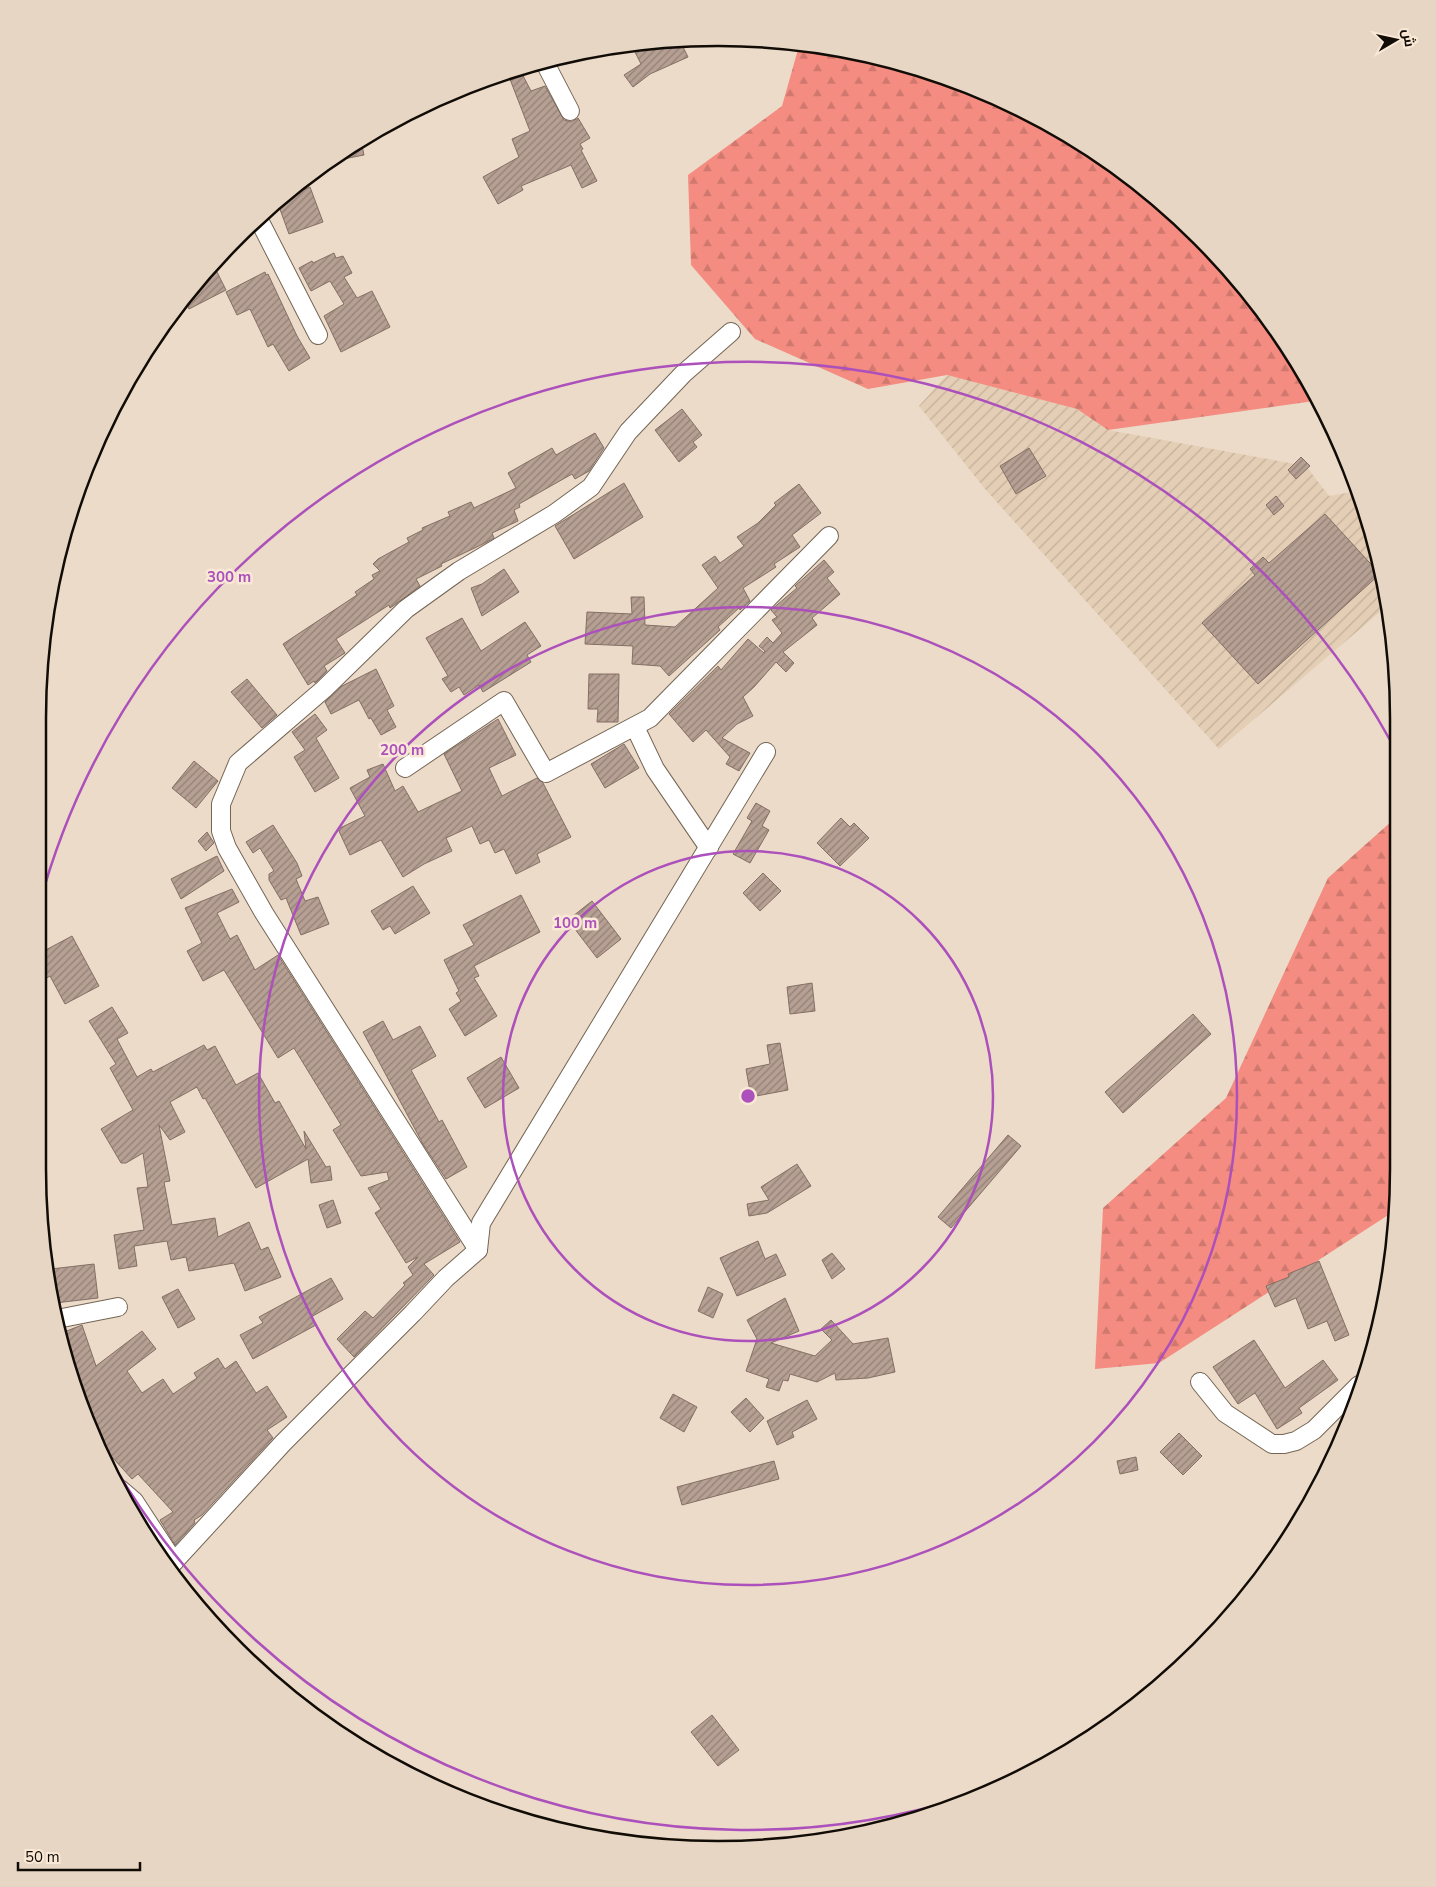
<svg xmlns="http://www.w3.org/2000/svg" width="1436" height="1887" font-family="'Nunito Sans',Cairo,sans-serif">
<style>
.industrial{fill:url(#industrial-furrows)}
.forest{fill:url(#forest-firs)}
.building{fill:url(#building-hatch);stroke:#846f64}
.lines{fill:none;stroke-linecap:round;stroke-linejoin:round}
.minor-casing{stroke:#746555;stroke-width:20}
.minor{stroke:#fff;stroke-width:18}
.ring{fill:none;stroke:#ac50bb;stroke-width:2.5}
.rim{fill:none;stroke:#120c06;stroke-width:2.5}
.centre{fill:#ac50bb;stroke:#f9e8d5;stroke-width:2.5}
.ring-label{font-size:15px;text-anchor:middle;font-weight:bold;fill:#ac50bb;stroke:#f9e8d5;stroke-width:5;stroke-linejoin:round;paint-order:stroke}
</style>
<defs>
<pattern id="industrial-furrows" width="10" height="10" patternUnits="userSpaceOnUse" patternTransform="scale(1.25)"><rect width="10" height="10" fill="#e4ceb5"/><path d="M-1 1l2-2M0 10L10 0M9 11l2-2" fill="none" stroke="#c3b09a"/></pattern>
<pattern id="forest-firs" width="22" height="20" patternUnits="userSpaceOnUse" patternTransform="scale(1.25)"><rect width="22" height="20" fill="#f48c81"/><path d="M5 1l3.5 6h-7zM16 11l3.5 6h-7z" fill="#d0786e"/></pattern>
<pattern id="building-hatch" width="6" height="6" patternUnits="userSpaceOnUse" patternTransform="scale(1.25)"><rect width="6" height="6" fill="#b69f93"/><path d="M-1 1l2-2M0 6l6-6M5 7l2-2" fill="none" stroke="#938076"/></pattern>
</defs>
<rect width="100%" height="100%" fill="#ecdbc8"/>
<path class="industrial" d="M947,375L1077,409L1108,430L1306,466L1329,496L1352,492L1364,505L1387,606L1219,749L985,489L919,406Z"/>
<g class="forest">
<path d="M799,46L851,51L979,89L1096,152L1199,237L1284,340L1314,401L1108,430L1077,409L947,375L868,389L755,339L691,265L688,175L782,106Z"/>
<path d="M1393,820V1212L1159,1363L1095,1369L1103,1208L1226,1098L1328,878Z"/>
</g>
<g class="building">
<path d="M680,41L688,57L650,74L633,87L624,75L641,64L632,46Z"/>
<path d="M520,70L531,91L545,86L564,120L571,122L578,118L590,138L580,144L583,149L581,150L597,181L582,188L571,165L521,186L523,190L498,204L483,177L519,157L512,139L530,131L508,74Z"/>
<path d="M361,141L364,155L328,162L340,152Z"/>
<path d="M310,187L323,222L289,234L277,201Z"/>
<path d="M334,253L336,258L343,256L352,273L344,277L357,298L372,291L390,327L341,352L324,316L344,304L330,281L311,291L299,268L312,261L313,263Z"/>
<path d="M214,266L226,290L189,309L184,298Z"/>
<path d="M265,272L266,275L268,274L297,336L310,358L289,371L273,344L268,347L250,309L237,315L226,292Z"/>
<path d="M682,409L702,435L693,442L697,447L679,462L655,430Z"/>
<path d="M595,433L604,448L589,471L575,479L572,474L519,504L520,507L514,510L518,521L492,533L494,538L483,544L441,564L442,566L416,579L420,586L393,606L390,608L389,605L336,639L345,653L324,666L327,671L315,683L314,681L308,685L283,644L357,595L355,592L374,579L372,575L380,571L373,564L378,559L409,542L407,538L423,530L422,528L450,516L448,512L471,502L474,508L516,488L508,473L552,448L556,455Z"/>
<path d="M1029,448L1046,476L1016,494L1000,466Z"/>
<path d="M1301,457L1310,466L1296,479L1288,470Z"/>
<path d="M624,483L643,517L574,559L555,526Z"/>
<path d="M799,484L821,513L792,535L800,547L774,564L776,567L743,588L750,601L740,610L739,608L718,627L720,630L669,676L660,666L632,664L633,646L585,644L587,612L632,614L631,597H644L645,625L675,627L718,588L702,565L715,556L720,563L744,546L737,537L758,523L776,505L774,503Z"/>
<path d="M1276,496L1284,506L1274,515L1266,505Z"/>
<path d="M1325,514L1380,574L1258,684L1202,623L1255,575L1250,569L1263,557L1269,563Z"/>
<path d="M824,560L834,572L827,578L840,594L812,618L817,625L783,652L794,663L786,672L776,662L754,687L743,697L753,716L737,724L722,738L750,753L739,771L726,764L730,757L706,730L693,742L669,714L718,666L721,670L748,639L764,653L765,651L759,646L767,637L773,643L782,633L772,620L777,617L771,610L797,588L795,586Z"/>
<path d="M504,569L519,592L482,616L471,588L482,584Z"/>
<path d="M462,618L481,651L525,622L541,646L527,655L531,662L483,692L479,685L464,695L459,687L451,692L442,679L448,676L426,638Z"/>
<path d="M376,669L394,706L387,710L396,727L381,735L371,718L369,719L359,700L331,714L325,702L342,686Z"/>
<path d="M589,674H619L618,722H597L598,709H588Z"/>
<path d="M247,679L277,715L262,728L231,692Z"/>
<path d="M315,714L327,730L316,738L339,778L315,792L294,757L305,750L292,732Z"/>
<path d="M498,719L516,755L489,768L502,796L537,778L543,783L571,837L537,854L540,862L516,874L504,849L495,853L489,840L480,844L472,826L446,838L452,851L424,864L403,877L381,840L350,855L338,829L365,816L350,788L370,777L367,770L383,764L395,791L403,786L418,812L462,791L444,754Z"/>
<path d="M624,744L639,768L605,788L591,764Z"/>
<path d="M194,761L218,781L196,808L172,788Z"/>
<path d="M756,803L770,811L762,826L769,830L750,863L733,854L752,821L747,818Z"/>
<path d="M841,818L850,827L854,823L869,838L840,866L817,843Z"/>
<path d="M273,825L297,863L302,876L296,879L305,901L318,897L329,924L301,935L286,898L281,900L269,880V874L274,871L260,848L253,853L246,842Z"/>
<path d="M207,832L214,843L206,851L198,841Z"/>
<path d="M217,856L224,871L181,899L171,879Z"/>
<path d="M763,873L781,891L760,911L743,893Z"/>
<path d="M413,886L430,913L395,934L390,926L383,930L371,911Z"/>
<path d="M232,889L239,902L217,913L230,939L237,935L255,970L278,955L460,1242L424,1264L434,1275L354,1357L337,1339L365,1311L373,1318L405,1285L403,1283L413,1275L408,1267L418,1257L406,1263L375,1213L381,1209L368,1188L389,1180L387,1172L361,1176L333,1130L341,1125L294,1048L278,1058L224,970L203,981L187,951L202,943L185,908Z"/>
<path d="M521,895L540,932L474,966L479,976L474,978L497,1016L465,1036L449,1009L461,1001L456,993L459,991L444,960L474,945L463,925Z"/>
<path d="M592,901L621,939L597,958L568,920Z"/>
<path d="M72,936L99,986L65,1004L50,976L43,980L38,971V966L47,962L42,952Z"/>
<path d="M812,983L815,1011L790,1014L787,987Z"/>
<path d="M112,1007L128,1033L117,1039L137,1077L151,1069L153,1072L204,1045L207,1050L215,1046L236,1085L258,1073L275,1103L279,1101L306,1149L304,1131L326,1167L330,1166L332,1180L311,1183L308,1159L256,1188L205,1098L203,1099L197,1087L170,1102L185,1132L170,1140L159,1125L170,1181L164,1182L172,1225L215,1218L218,1237L249,1222L261,1250L268,1247L281,1277L245,1291L234,1263L189,1271L186,1257L171,1260L167,1241L134,1246L137,1266L119,1269L114,1235L144,1230L137,1188L148,1187L143,1153L126,1163H121L101,1129L133,1110L110,1068L116,1064L89,1021Z"/>
<path d="M1193,1014L1211,1034L1123,1113L1105,1092Z"/>
<path d="M383,1021L393,1040L420,1026L436,1056L411,1070L439,1122L442,1120L467,1167L446,1179L423,1144L363,1032Z"/>
<path d="M780,1043L788,1090L751,1097L746,1069L770,1064L767,1045Z"/>
<path d="M501,1057L519,1088L485,1108L467,1078Z"/>
<path d="M1008,1135L1021,1146L951,1228L938,1217Z"/>
<path d="M797,1164L811,1186L767,1213L749,1216L747,1204L769,1200L761,1187Z"/>
<path d="M333,1200L341,1223L327,1228L319,1205Z"/>
<path d="M758,1241L765,1259L776,1254L786,1275L737,1296L720,1258Z"/>
<path d="M832,1253L845,1269L832,1279L822,1260Z"/>
<path d="M1319,1261L1349,1335L1335,1341L1327,1321L1308,1329L1296,1298L1275,1307L1266,1286L1289,1277L1288,1274Z"/>
<path d="M94,1264L98,1298L55,1303L51,1269Z"/>
<path d="M331,1278L343,1299L311,1317L316,1325L253,1359L240,1335L263,1323L259,1317Z"/>
<path d="M708,1287L723,1294L713,1318L698,1311Z"/>
<path d="M178,1289L195,1319L178,1328L162,1297Z"/>
<path d="M785,1298L799,1331L771,1343L815,1356L832,1340L821,1329L831,1320L853,1344L888,1338L895,1372L868,1378L836,1380L835,1373L817,1382L790,1374L788,1381L783,1380L779,1391L766,1387L769,1379L746,1371L757,1339L747,1320Z"/>
<path d="M82,1325L96,1366L142,1331L156,1349L127,1371L142,1393L163,1379L173,1394L197,1378L194,1373L218,1358L225,1369L236,1361L256,1393L267,1386L287,1417L267,1430L273,1438L202,1515L194,1520L195,1523L175,1545L160,1520L173,1512L138,1474L132,1479L102,1446L61,1345L59,1334Z"/>
<path d="M1254,1340L1285,1388L1323,1360L1338,1380L1299,1408L1302,1413L1277,1429L1255,1393L1238,1404L1213,1367Z"/>
<path d="M673,1394L697,1407L684,1432L660,1418Z"/>
<path d="M746,1398L764,1418L750,1432L731,1412Z"/>
<path d="M807,1400L817,1419L792,1432L794,1437L777,1445L767,1421Z"/>
<path d="M1179,1433L1202,1456L1183,1475L1160,1452Z"/>
<path d="M1136,1457L1138,1470L1120,1474L1117,1461Z"/>
<path d="M774,1461L779,1479L682,1505L677,1487Z"/>
<path d="M712,1715L739,1750L718,1766L691,1732Z"/>
</g>
<g class="lines">
<defs>
<g id="minor">
<path d="M545,63L570,111"/>
<path d="M258,218L318,335"/>
<path d="M635,727L655,769L709,848"/>
<path d="M405,768L504,701L546,773L650,718L829,536"/>
<path d="M478,1250L264,913L227,848L221,831V804L238,763L324,689L406,609L459,571L554,514L591,487L628,432L683,374L731,332"/>
<path d="M57,1319L118,1307"/>
<path d="M1200,1382L1225,1413L1272,1444H1284L1296,1441L1314,1430L1359,1385"/>
<path d="M120,1489L134,1501L174,1562"/>
<path d="M171,1565L283,1443L413,1313L446,1278L478,1250L481,1223L766,752"/>
</g>
</defs>
<use href="#minor" class="minor-casing"/>
<use href="#minor" class="minor"/>
</g>
<g class="ring">
<circle cx="748" cy="1096" r="245"/>
<circle cx="748" cy="1096" r="489"/>
<path d="M975 1794A734 734 0 0 1 103 1446M39 906A734 734 0 0 1 1390 740"/>
</g>
<path d="M0 0H1436V1887H0ZM718 46H718A672 672 0 0 1 1390 718V1169A672 672 0 0 1 718 1841H718A672 672 0 0 1 46 1169V718A672 672 0 0 1 718 46Z" fill="#e7d6c4" fill-rule="evenodd"/>
<path class="rim" d="M718 46H718A672 672 0 0 1 1390 718V1169A672 672 0 0 1 718 1841H718A672 672 0 0 1 46 1169V718A672 672 0 0 1 718 46Z"/>
<circle cx="748" cy="1096" r="8" class="centre"/>
<g class="ring-label">
<text x="229" y="582">300 m</text>
<text x="402" y="755">200 m</text>
<text x="575" y="928">100 m</text>
</g>
<g transform="translate(1396 40) rotate(81)" stroke="#f9e8d5" stroke-width="4" paint-order="stroke">
<path d="M0-4L9 19L0 12L-9 19Z" fill="#120c06"/>
<text y="-8" font-size="14" font-weight="bold" text-anchor="middle" fill="#120c06">ش</text>
</g>
<path d="M18 1862v8h122v-8" fill="none" stroke="#120c06" stroke-width="2.5"/>
<text x="25" y="1862" font-size="15" fill="#120c06" stroke="#f9e8d5" stroke-width="4" paint-order="stroke">50 m</text>
</svg>
